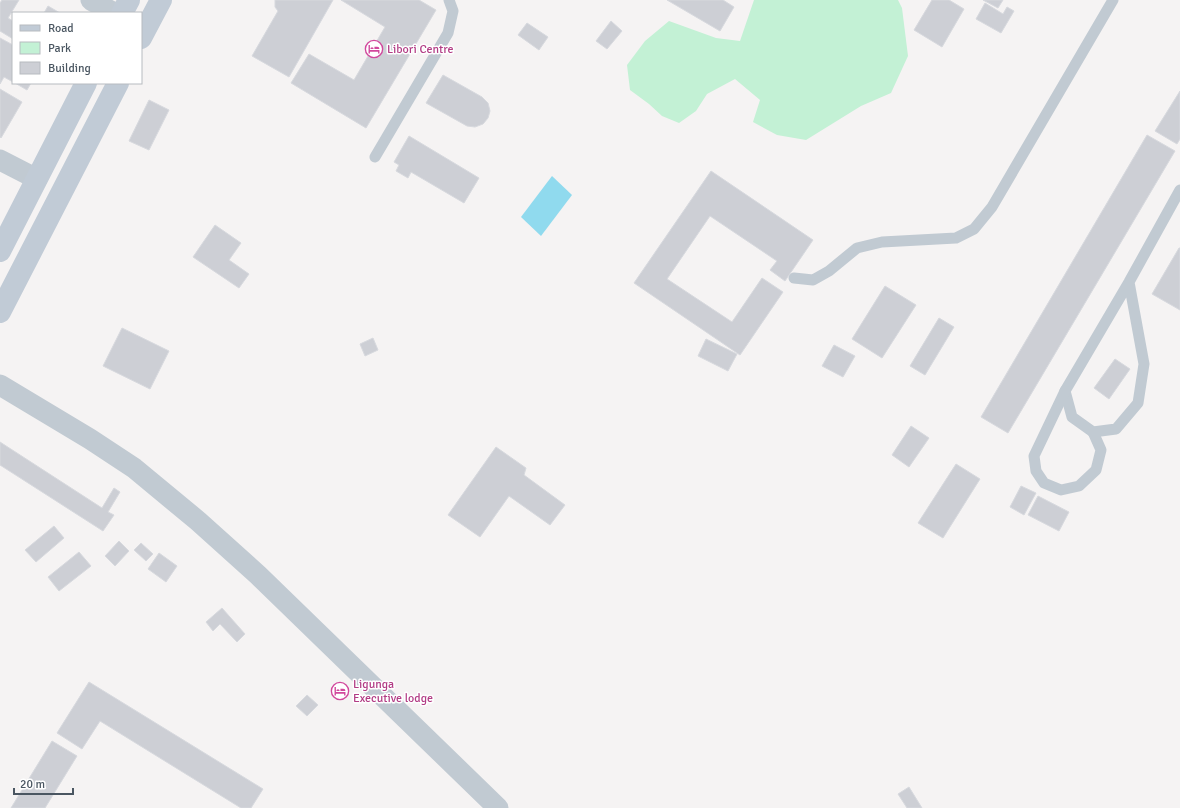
<svg xmlns="http://www.w3.org/2000/svg" width="1180" height="808" font-family="Signika,sans-serif">
<style>
.green{fill:#c3f1d5}
.water{fill:#90daee}
.building{fill:#cdcfd5;stroke:#d7d9de}
.lines{fill:none;stroke-linecap:round;stroke-linejoin:round}
.lane{stroke:#c1cad2;stroke-width:11}
.street{stroke:#c1cad2;stroke-width:21}
.secondary{stroke:#c1cbd6;stroke-width:22}
.labels{text-anchor:middle;stroke-width:3;stroke-linejoin:round;paint-order:stroke}
.hotel-label{font-size:12px;fill:#b23c85;stroke:#fff;text-anchor:start}
</style>
<rect width="100%" height="100%" fill="#f5f3f3"/>
<path class="green" d="M754,0H898L902,8L908,56L891,93L861,106L806,140L777,135L753,122L760,100L735,79L707,94L696,111L679,123L662,116L649,104L630,90L627,65L645,41L669,21L716,38L740,41Z"/>
<path class="water" d="M552,176L572,195L541,236L521,217Z"/>
<g class="building">
<path d="M2,0H19L8,18L13,21V39L0,31V3Z"/>
<path d="M275,0H333L289,77L252,56L278,11L275,7Z"/>
<path d="M341,0H419L436,10L366,128L291,83L309,54L354,80L385,27Z"/>
<path d="M667,0H723L734,7L720,31Z"/>
<path d="M932,0H949L964,9L942,47L914,30Z"/>
<path d="M983,0H1003L998,8Z"/>
<path d="M985,3L1003,14L1007,7L1014,11L1001,33L976,19Z"/>
<path d="M48,6L60,13H44Z"/>
<path d="M611,21L622,31L607,49L596,41Z"/>
<path d="M527,23L548,37L539,50L518,35Z"/>
<path d="M0,38L13,45V82L4,77L0,84Z"/>
<path d="M443,75L482,97L488,103L490,111L488,118L483,124L475,127L467,126L426,103Z"/>
<path d="M15,83H31L27,90Z"/>
<path d="M0,89L22,102L1,138L0,137Z"/>
<path d="M1180,91V139L1177,144L1155,131Z"/>
<path d="M149,100L169,110L149,150L129,141Z"/>
<path d="M1147,135L1175,151L1008,433L981,417Z"/>
<path d="M409,136L479,178L464,203L411,172L408,178L396,171L399,165L394,162Z"/>
<path d="M711,171L813,240L785,281L770,270L777,261L710,216L667,279L732,322L762,278L783,292L740,355L634,283Z"/>
<path d="M215,225L241,243L229,260L249,274L239,288L193,257Z"/>
<path d="M1179,248H1180V310L1152,294Z"/>
<path d="M885,286L916,305L882,358L852,339Z"/>
<path d="M939,318L954,327L925,375L910,366Z"/>
<path d="M122,328L169,351L150,389L103,366Z"/>
<path d="M373,338L378,350L365,356L360,344Z"/>
<path d="M706,339L737,354L728,371L698,356Z"/>
<path d="M834,345L855,356L843,377L822,366Z"/>
<path d="M1115,359L1130,369L1109,399L1094,388Z"/>
<path d="M911,426L929,438L909,467L892,455Z"/>
<path d="M0,442L102,508L114,488L120,492L108,512L114,515L103,531L0,465Z"/>
<path d="M496,447L526,468L524,475L565,505L550,525L509,496L480,537L448,515Z"/>
<path d="M956,464L980,479L943,538L918,523Z"/>
<path d="M1021,486L1036,493L1024,515L1010,507Z"/>
<path d="M1038,496L1069,512L1059,531L1028,515Z"/>
<path d="M54,526L64,538L36,562L25,550Z"/>
<path d="M119,541L129,551L115,566L105,556Z"/>
<path d="M141,543L153,554L146,561L134,550Z"/>
<path d="M79,552L91,566L59,591L48,577Z"/>
<path d="M159,553L177,566L166,582L148,569Z"/>
<path d="M222,608L245,634L237,642L220,624L213,631L206,622Z"/>
<path d="M89,682L263,789L251,808H241L100,721L82,749L57,733Z"/>
<path d="M307,695L318,705L307,716L296,706Z"/>
<path d="M52,741L77,756L45,808H11Z"/>
<path d="M909,787L922,808H907L898,794Z"/>
</g>
<g class="lines">
<g class="lane">
<path d="M375,157L448,33L453,11L449,0"/>
<path d="M794,278L813,280L829,271L857,248L882,242L956,238L974,229L992,207L1113,0"/>
<path d="M1129,282L1144,364L1138,403L1116,429L1093,432L1072,417L1065,391L1129,282L1180,190"/>
<path d="M1065,391L1034,456L1036,471L1044,483L1061,490L1079,486L1096,470L1101,450L1093,432"/>
</g>
<g class="street">
<path d="M91,0L114,13"/>
<path d="M0,160L37,179"/>
<path d="M0,385L90,439L134,468L198,521L258,575L498,808"/>
</g>
<g class="secondary">
<path d="M122,13L129,0"/>
<path d="M141,38L161,0"/>
<path d="M0,251L86,83"/>
<path d="M0,312L118,83"/>
</g>
</g>
<defs>
<symbol id="hotel-ring" viewBox="-11 -11 22 22"><circle r="9.5" fill="#fff" stroke="#d1479c" stroke-width="1.5"/><path d="M-6-4.5h1.5V1H6V5H4.5V3h-9V5H-6ZM-4 0a1.8 1.8 0 1 1 3.6 0ZM.5 0V-2.5h3Q6-2.5 6 0Z" fill="#d1479c"/></symbol>
</defs>
<g fill-rule="evenodd">
<use href="#hotel-ring" x="364" y="39" width="20" height="20"/>
<use href="#hotel-ring" x="330" y="681" width="20" height="20"/>
</g>
<g class="labels">
<g class="hotel-label">
<text x="387" y="53">Libori Centre</text>
<text x="353" y="688">Ligunga<tspan x="353" dy="14">Executive lodge</tspan></text>
</g>
</g>
<rect x="12" y="12" width="130" height="72" fill="#ffffff" stroke="#b7bbc0"/>
<rect x="20" y="25" width="20" height="6" fill="#c1cbd6" stroke="#b7bbc0"/>
<text x="48" y="32" font-size="12" fill="#4a5661">Road</text>
<rect x="20" y="42" width="20" height="12" fill="#c3f1d5" stroke="#b7bbc0"/>
<text x="48" y="52" font-size="12" fill="#4a5661">Park</text>
<rect x="20" y="62" width="20" height="12" fill="#cdcfd5" stroke="#b7bbc0"/>
<text x="48" y="72" font-size="12" fill="#4a5661">Building</text>
<path d="M14 788v6h59v-6" fill="none" stroke="#4a5661" stroke-width="2"/>
<text x="20" y="788" font-size="12" fill="#4a5661" stroke="#ffffff" stroke-width="3" paint-order="stroke">20 m</text>
</svg>
